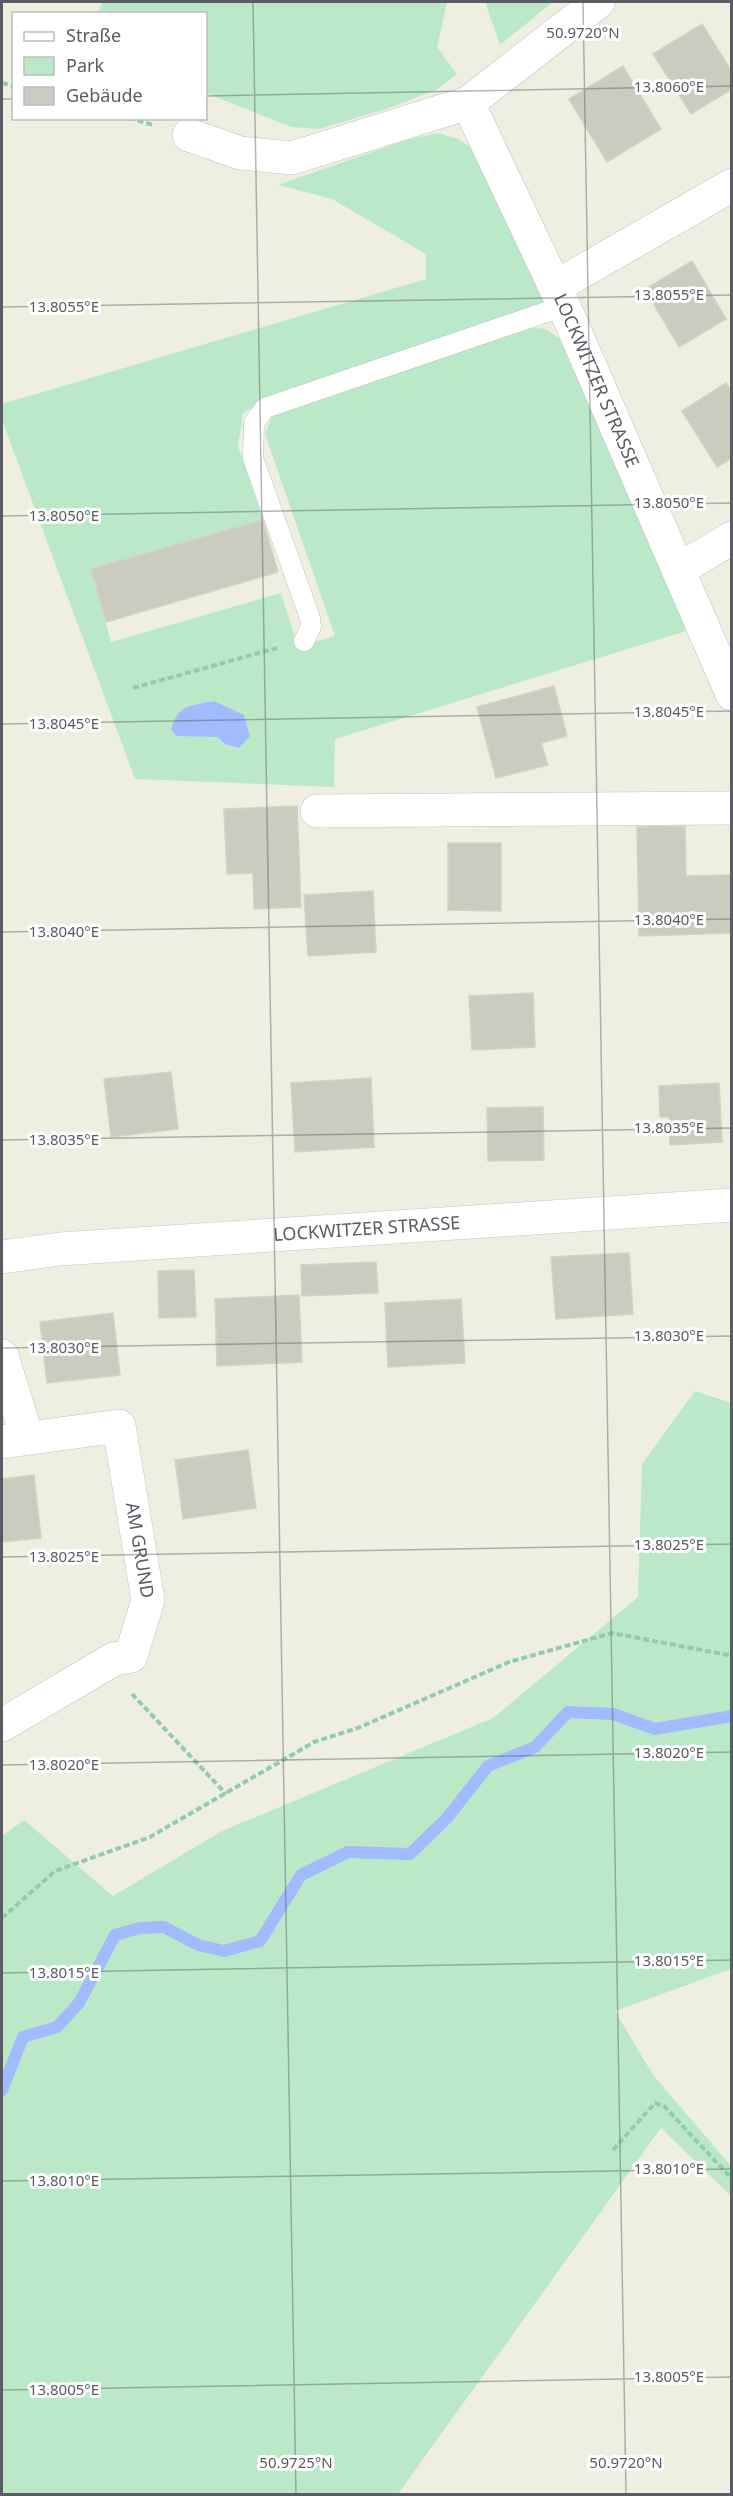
<svg xmlns="http://www.w3.org/2000/svg" width="733" height="2496" font-family="'Noto Sans',sans-serif">
<style>
.green{fill:#bbe9c8}
.water{fill:#a1bbff}
.lines{fill:none;stroke-linecap:round;stroke-linejoin:round}
.stream{stroke:#a1bbff;stroke-width:12}
.building{fill:#cccbc0;stroke:#d4d3bf;stroke-width:1.5}
.lane-casing{stroke:#c0c1c9;stroke-width:21}
.street-casing{stroke:#c0c1c9;stroke-width:34}
.secondary-casing{stroke:#c3c4ce;stroke-width:34}
.path{stroke:#93cab2;stroke-width:4;stroke-dasharray:6 3;stroke-linecap:butt}
.lane{stroke:#fff;stroke-width:20}
.street{stroke:#fff;stroke-width:33}
.secondary{stroke:#fff;stroke-width:33}
.ticks{fill:none;stroke:#5a5b64;stroke-width:1.5;stroke-opacity:0.45}
.labels{text-anchor:middle;stroke-width:6;stroke-linejoin:round;paint-order:stroke}
.street-label{font-size:18px;fill:#5a5b64;stroke:#fff}
.ticks-label{font-size:15px;text-anchor:middle;fill:#5a5b64;stroke:#fff;stroke-width:6;stroke-linejoin:round;paint-order:stroke}
</style>
<rect width="100%" height="100%" fill="#eeefe1"/>
<g class="green">
<path d="M102,2H447L437,47L457,74L436,90L389,108L319,129L291,127L206,93V14L98,13Z"/>
<path d="M485,2H553L500,45Z"/>
<path d="M438,133L458,139L475,150L544,302L270,398L243,413L238,446L263,520L91,569L111,642L281,593L298,646L335,636L265,434L274,410L526,327L545,329L561,339L693,629L335,739L334,787L135,779L2,420V404L426,279V254L332,199L278,185L406,140Z"/>
<path d="M695,1391L731,1403V1969L615,2011L653,2075L731,2166V2196L661,2128L398,2494H2V1836L24,1820L113,1896L222,1831L493,1718L638,1597L642,1464Z"/>
</g>
<path class="water" d="M214,701L244,715L250,736L239,748L225,744L218,737L177,736L171,730C179,703 189,707 214,701Z"/>
<g class="lines">
<path class="stream" d="M2,2090L23,2037L57,2027L79,2003L115,1935L140,1928L164,1927L198,1945L224,1951L260,1941L301,1875L348,1852L410,1854L447,1818L488,1766L535,1747L568,1712L613,1714L655,1729L732,1716"/>
</g>
<g class="building">
<path d="M702,24L732,72V89L691,114L653,54Z"/>
<path d="M623,66L661,129L607,162L569,99Z"/>
<path d="M692,261L726,319L679,347L645,289Z"/>
<path d="M726,383L732,391V458L717,467L682,411Z"/>
<path d="M263,520L278,572L106,622L91,569Z"/>
<path d="M554,686L567,736L541,743L548,765L496,778L477,707Z"/>
<path d="M297,806L301,907L254,909L253,873L227,874L224,809Z"/>
<path d="M685,826L686,876L732,875V933L639,936L637,827Z"/>
<path d="M448,843H501V911L448,910Z"/>
<path d="M373,891L376,952L308,956L304,895Z"/>
<path d="M533,993L535,1047L472,1050L469,996Z"/>
<path d="M171,1072L178,1129L111,1137L104,1079Z"/>
<path d="M371,1078L374,1147L295,1152L291,1083Z"/>
<path d="M719,1083L722,1142L670,1145L669,1117H660L659,1086Z"/>
<path d="M543,1107L544,1160L488,1161L487,1108Z"/>
<path d="M629,1253L633,1314L556,1319L551,1257Z"/>
<path d="M376,1262L378,1293L302,1296L301,1265Z"/>
<path d="M194,1270L196,1317L159,1318L158,1271Z"/>
<path d="M299,1295L302,1362L217,1366L215,1299Z"/>
<path d="M461,1299L465,1363L388,1367L385,1303Z"/>
<path d="M113,1313L120,1375L47,1383L40,1322Z"/>
<path d="M248,1450L256,1508L183,1519L175,1460Z"/>
<path d="M34,1475L41,1538L2,1542V1479Z"/>
</g>
<g class="lines">
<defs>
<path id="lane" d="M304,641L311,627L310,618L253,458L254,423L265,408L564,306"/>
<g id="street">
<path id="s1" d="M468,103L564,306L732,694"/>
<path d="M189,135L240,153L292,158L468,103L598,2"/>
<path d="M555,287L732,185"/>
<path d="M678,570L732,538"/>
<path d="M317,811L732,808"/>
<path d="M2,1356L27,1437"/>
<path id="s2" d="M2,1442L119,1426L148,1600L131,1656L114,1659L2,1725"/>
</g>
<g id="secondary">
<path id="s3" d="M2,1257L60,1249L732,1205"/>
</g>
</defs>
<use href="#lane" class="lane-casing"/>
<use href="#street" class="street-casing"/>
<use href="#secondary" class="secondary-casing"/>
<g class="path">
<path d="M2,83L14,86"/>
<path d="M129,118L153,125"/>
<path d="M133,688L277,648"/>
<path d="M132,1694L226,1794"/>
<path d="M2,1918L55,1871L150,1837L314,1742L358,1728L509,1662L612,1633L728,1655L732,1658"/>
<path d="M613,2150L655,2103L664,2106L732,2179"/>
</g>
<use href="#lane" class="lane"/>
<use href="#street" class="street"/>
<use href="#secondary" class="secondary"/>
</g>
<path class="ticks" d="M253,2L296,2494M583,2L626,2494M206,96L732,86M2,99H14M2,307L732,295M2,516L732,503M2,724L732,711M2,932L732,919M2,1140L732,1128M2,1348L732,1336M2,1557L732,1544M2,1765L732,1752M2,1973L732,1960M2,2181L732,2169M2,2390L732,2377"/>
<g class="labels">
<g class="street-label">
<text dy="6" stroke="none"><textPath href="#s1" startOffset="306">LOCKWITZER STRASSE</textPath></text>
<text dy="6" stroke="none"><textPath href="#s3" startOffset="366">LOCKWITZER STRASSE</textPath></text>
<text dy="6" stroke="none"><textPath href="#s2" startOffset="244">AM GRUND</textPath></text>
</g>
</g>
<g class="ticks-label">
<text x="583" y="38">50.9720°N</text>
<text x="669" y="92">13.8060°E</text>
<text x="669" y="300">13.8055°E</text>
<text x="64" y="312">13.8055°E</text>
<text x="669" y="508">13.8050°E</text>
<text x="64" y="521">13.8050°E</text>
<text x="669" y="717">13.8045°E</text>
<text x="64" y="729">13.8045°E</text>
<text x="669" y="925">13.8040°E</text>
<text x="64" y="937">13.8040°E</text>
<text x="669" y="1133">13.8035°E</text>
<text x="64" y="1145">13.8035°E</text>
<text x="669" y="1341">13.8030°E</text>
<text x="64" y="1353">13.8030°E</text>
<text x="669" y="1550">13.8025°E</text>
<text x="64" y="1562">13.8025°E</text>
<text x="669" y="1758">13.8020°E</text>
<text x="64" y="1770">13.8020°E</text>
<text x="669" y="1966">13.8015°E</text>
<text x="64" y="1978">13.8015°E</text>
<text x="669" y="2174">13.8010°E</text>
<text x="64" y="2186">13.8010°E</text>
<text x="669" y="2382">13.8005°E</text>
<text x="64" y="2395">13.8005°E</text>
<text x="296" y="2468">50.9725°N</text>
<text x="626" y="2468">50.9720°N</text>
</g>
<rect width="733" height="2496" fill="none" stroke="#5a5b64" stroke-width="6"/>
<rect x="12" y="12" width="195" height="108" fill="#ffffff" stroke="#bdbdc1" stroke-width="1.5"/>
<rect x="24" y="32" width="30" height="9" fill="#ffffff" stroke="#bdbdc1" stroke-width="1.5"/>
<text x="66" y="42" font-size="18" fill="#5a5b64">Straße</text>
<rect x="24" y="57" width="30" height="18" fill="#bbe9c8" stroke="#bdbdc1" stroke-width="1.5"/>
<text x="66" y="72" font-size="18" fill="#5a5b64">Park</text>
<rect x="24" y="87" width="30" height="18" fill="#cccbc0" stroke="#bdbdc1" stroke-width="1.5"/>
<text x="66" y="102" font-size="18" fill="#5a5b64">Gebäude</text>
</svg>
